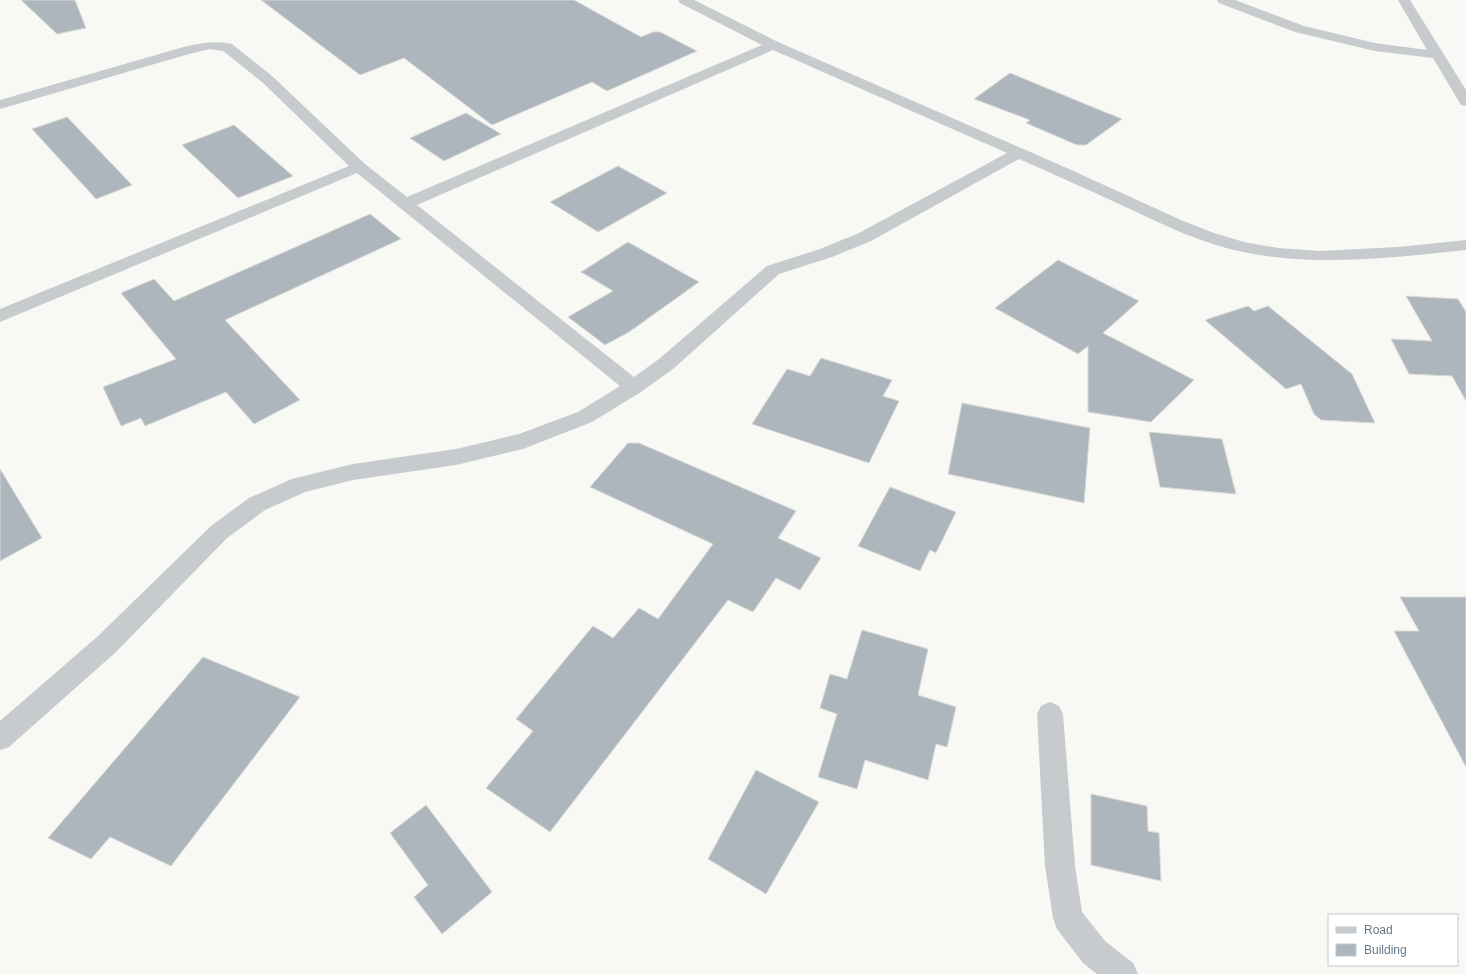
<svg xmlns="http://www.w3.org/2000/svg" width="1466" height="974" font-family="Arial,sans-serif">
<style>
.building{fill:#adb6bc;stroke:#d9d9d7}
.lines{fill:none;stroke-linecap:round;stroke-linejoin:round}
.minor{fill:#c7cbce;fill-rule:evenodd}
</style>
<rect width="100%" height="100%" fill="#f8f8f4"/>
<g class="building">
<path d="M21,0H75L86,28L57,34Z"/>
<path d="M261,0H574L641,37L653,32H660L697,51L607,91L592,82L492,125L404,58L360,75Z"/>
<path d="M1010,73L1090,106L1122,119L1086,145H1077L1026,123L1030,120L974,99Z"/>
<path d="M466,113L501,134L444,161L410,138Z"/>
<path d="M67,117L132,185L96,199L32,129Z"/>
<path d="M234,125L293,176L238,198L182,145Z"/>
<path d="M618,166L667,193L598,232L550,202Z"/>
<path d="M370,214L401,239L225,320L300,400L254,424L226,392L145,426L141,418L121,426L103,387L176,359L121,293L154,279L174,301Z"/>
<path d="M628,242L699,282L629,332L605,345L568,317L613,291L581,272Z"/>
<path d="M1058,260L1139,301L1103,333L1194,380L1151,422L1088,412V346L1078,354L995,308Z"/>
<path d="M1406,296L1458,299L1466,312V401L1452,376L1409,374L1391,339L1432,341Z"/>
<path d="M1248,306L1254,311L1268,306L1352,374L1375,423L1321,420L1314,414L1301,384L1286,389L1205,320Z"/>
<path d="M821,358L892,380L883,396L899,401L869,463L752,424L787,369L810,376Z"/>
<path d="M962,403L1090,428L1084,503L948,474Z"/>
<path d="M1149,432L1222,439L1236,494L1160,487Z"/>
<path d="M628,443H639L796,511L778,538L821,558L800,590L776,578L753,612L728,600L550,832L486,788L533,731L516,719L593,626L613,638L639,608L658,619L713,544L590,487Z"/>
<path d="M0,469L42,538L0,561Z"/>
<path d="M890,487L956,512L936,553L930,550L920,571L858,546Z"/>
<path d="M1400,597H1466V767L1394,631H1419Z"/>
<path d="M862,630L928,649L918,695L956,707L947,747L936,744L928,780L865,760L857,789L818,777L837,714L820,708L830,674L847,679Z"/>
<path d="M203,657L300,697L171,866L110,837L91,859L48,838Z"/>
<path d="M756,770L819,802L766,894L708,859Z"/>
<path d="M1091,794L1147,806L1148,831L1159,833L1161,881L1091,865Z"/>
<path d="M426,805L492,892L442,934L414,897L428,885L390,833Z"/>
</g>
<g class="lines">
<g class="minor">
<path d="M678,0H694L778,42L1069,169L1181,220L1214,233L1244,242L1278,248L1319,251L1398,247L1466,240V250C1392,258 1317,267 1243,252C1203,244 1166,226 1130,209C1093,192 1056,175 1019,159L871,241L832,257L779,274L673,369L641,392L592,422L523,449L456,465L353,480L305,492L265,510L227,538L116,652L9,747L0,750V721L98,636L211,526L249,498L292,479L353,464L456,449L519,434L578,412L620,386L357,173L0,322V309L349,166L262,82L223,51L210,49L189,54L0,109V100L180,48C198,44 213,40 232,44L272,76L365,164L407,197L762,45L680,3ZM773,50L1007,153L859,233L820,249L767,266L659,359L634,377L417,205Z"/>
<path d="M1217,0H1235L1304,26L1375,43L1427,50L1398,0H1410L1466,90V106L1461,105L1433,58L1375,51L1295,32L1219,3Z"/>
<path d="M1050,702L1059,706L1063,714L1075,866L1082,912L1105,941L1133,963L1138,974H1097L1083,963L1057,929L1053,918L1045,866L1037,714L1041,706Z"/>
</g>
</g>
<rect x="1328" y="914" width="130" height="52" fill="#ffffff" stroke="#c1c9cf"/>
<rect x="1336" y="927" width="20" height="6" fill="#c7cbce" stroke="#c1c9cf"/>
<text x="1364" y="934" font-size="12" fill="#647887">Road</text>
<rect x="1336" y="944" width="20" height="12" fill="#adb6bc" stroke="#c1c9cf"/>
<text x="1364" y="954" font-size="12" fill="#647887">Building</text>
</svg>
